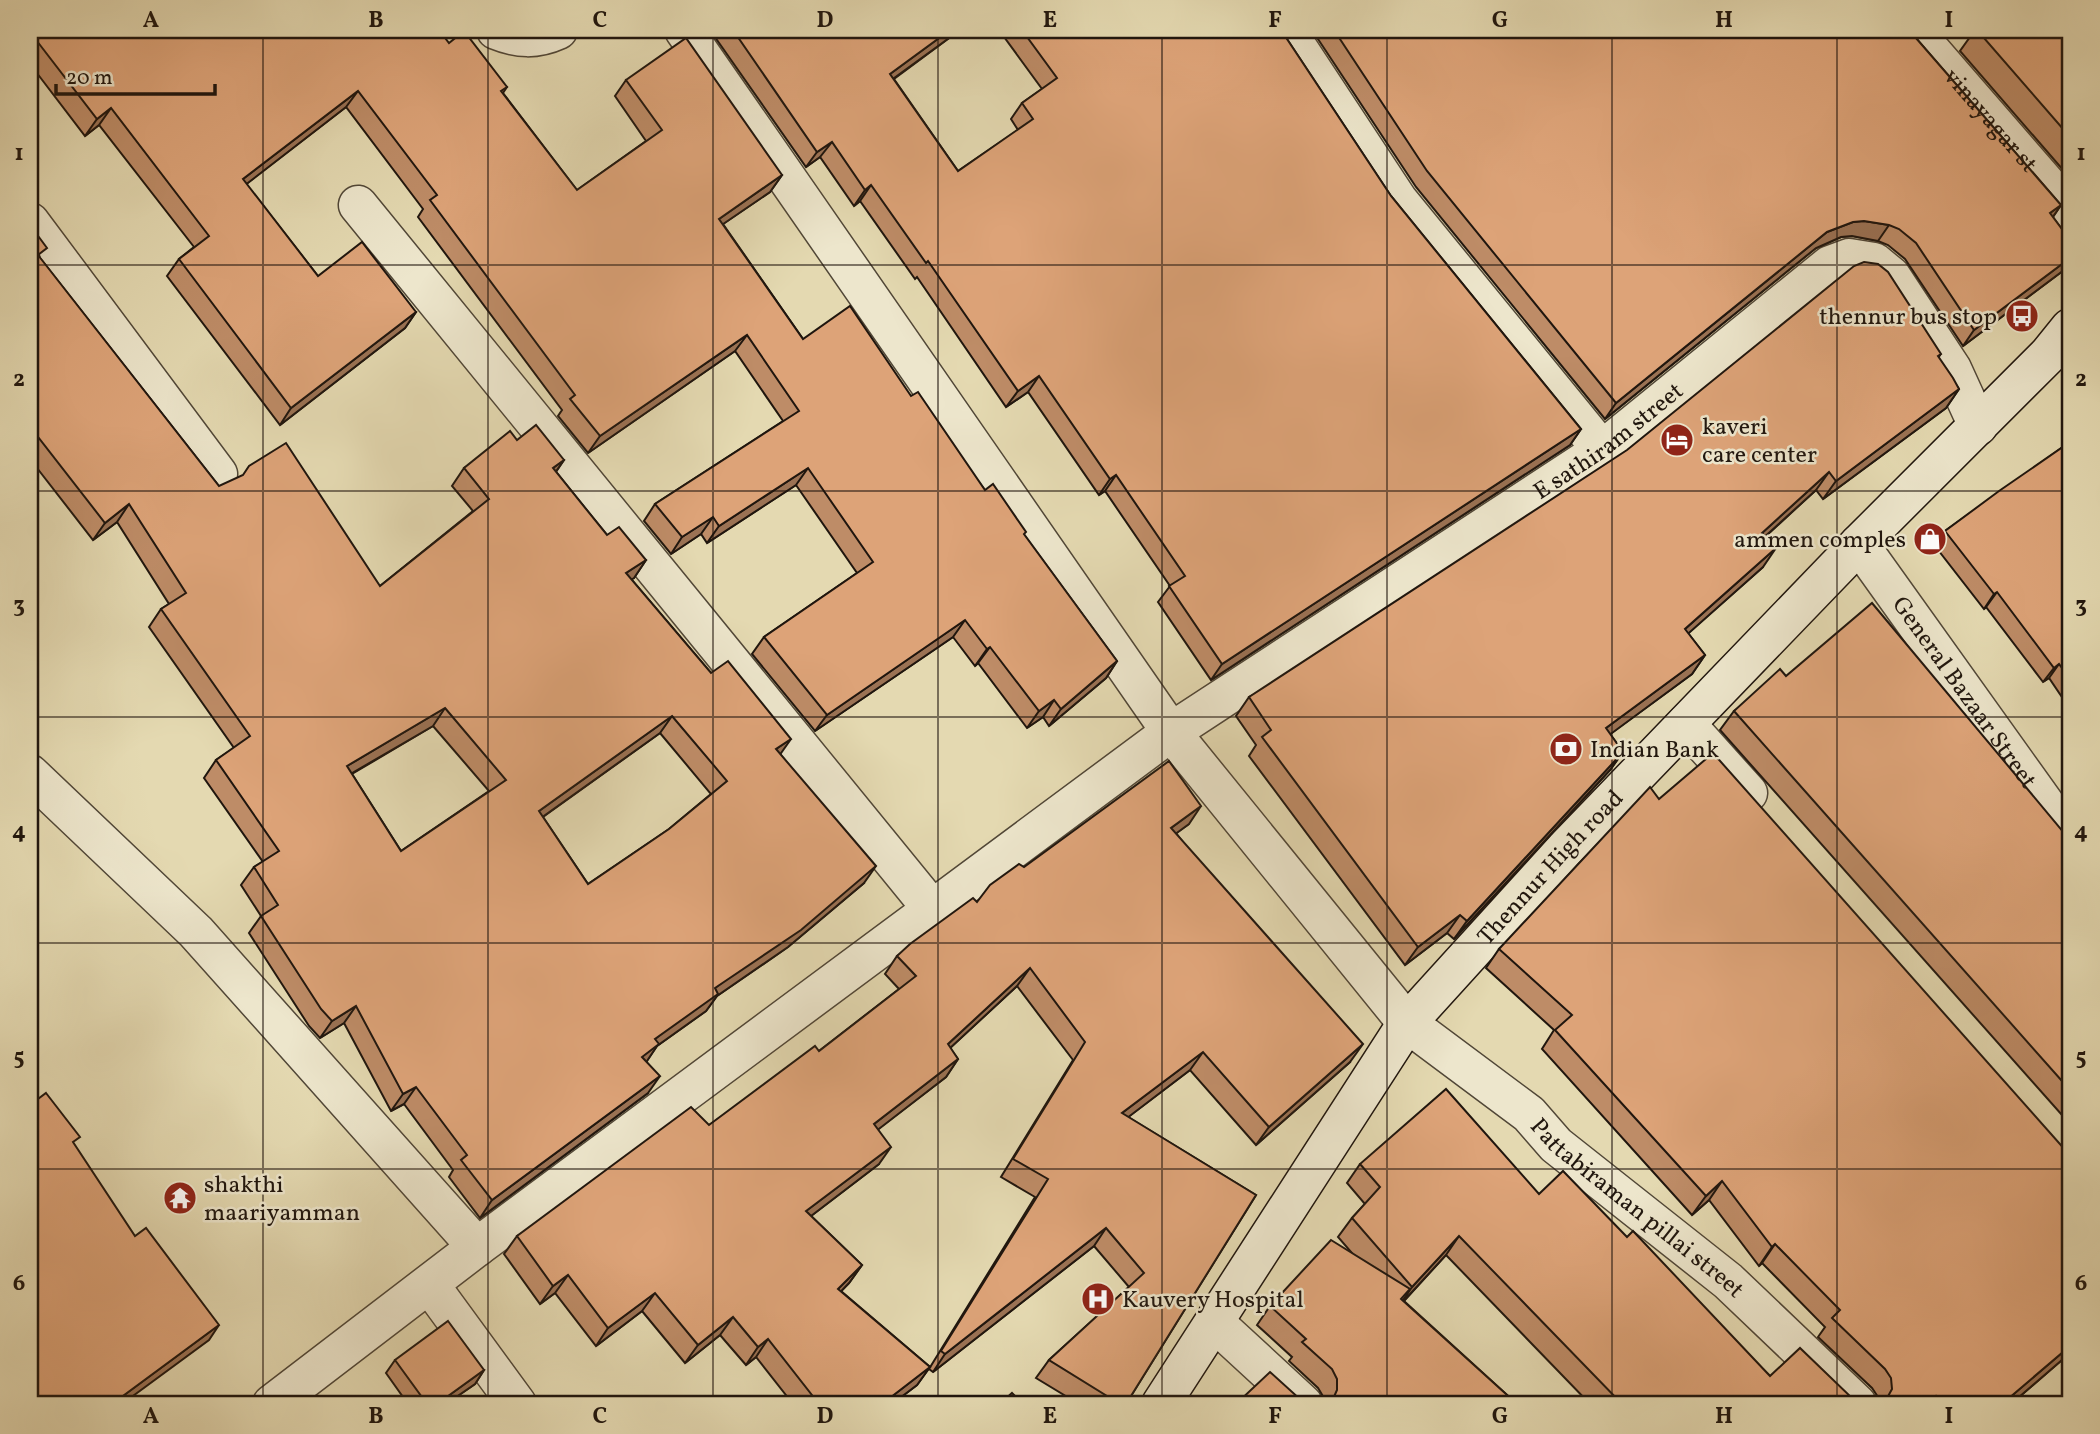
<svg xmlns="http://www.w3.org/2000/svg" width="2100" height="1434" font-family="Vollkorn,serif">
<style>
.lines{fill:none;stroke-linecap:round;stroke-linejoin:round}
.minor-casing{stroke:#514737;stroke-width:41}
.tertiary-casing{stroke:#514737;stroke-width:41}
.secondary-casing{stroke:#20160e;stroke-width:41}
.minor{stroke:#ede6cc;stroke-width:38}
.tertiary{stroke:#ede6cc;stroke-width:38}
.secondary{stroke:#ede6cc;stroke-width:38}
.wall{fill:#be8c67;stroke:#20160e;stroke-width:2;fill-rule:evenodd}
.shaded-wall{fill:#9b7254;stroke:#20160e;stroke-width:2}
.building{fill:#dda378;stroke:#20160e;stroke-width:2;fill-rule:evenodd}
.grid{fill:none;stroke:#20160e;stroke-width:2;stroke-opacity:0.55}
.labels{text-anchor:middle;stroke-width:5;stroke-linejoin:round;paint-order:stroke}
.street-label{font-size:24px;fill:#20160e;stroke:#ede6cc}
.poi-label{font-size:24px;fill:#20160e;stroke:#ede6cc;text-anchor:start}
.neatline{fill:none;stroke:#20160e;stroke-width:2.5}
.grid-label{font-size:23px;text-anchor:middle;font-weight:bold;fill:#20160e}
</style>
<rect width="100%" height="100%" fill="#e4d9b1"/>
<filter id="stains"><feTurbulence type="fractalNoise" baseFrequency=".00286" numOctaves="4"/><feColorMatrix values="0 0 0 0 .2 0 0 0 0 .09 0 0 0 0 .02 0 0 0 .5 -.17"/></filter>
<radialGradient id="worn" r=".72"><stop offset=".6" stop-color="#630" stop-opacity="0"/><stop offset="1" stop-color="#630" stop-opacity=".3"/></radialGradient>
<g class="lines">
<defs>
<g id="minor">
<path d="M496,30C518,39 536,40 558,30"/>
<path d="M1286,30L1398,200L1602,450"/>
<path id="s1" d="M1913,30L2070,211"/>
<path d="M358,205L933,910"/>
<path d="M30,222L218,474"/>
<path id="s2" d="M1859,544L2070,839"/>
<path d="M1686,724L1748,793"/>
<path d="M30,774L196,932L477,1247"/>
<path id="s3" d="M1407,1023L1171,732L1602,450L1830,265L1849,258L1874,262L1891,276L1952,369L1978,426"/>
<path d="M430,1285L517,1404"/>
<path d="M1214,1322L1303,1404"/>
<path d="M272,1404L477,1247L1171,732L684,30"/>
</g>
<g id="tertiary">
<path id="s4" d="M1407,1023L1529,1114L1556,1145L1728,1281L1857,1404"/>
</g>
<g id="secondary">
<path id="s5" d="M1161,1404L1407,1023L1565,849L1859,544L2049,354L2070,328"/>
</g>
</defs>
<use href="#minor" class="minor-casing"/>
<use href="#tertiary" class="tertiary-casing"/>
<use href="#secondary" class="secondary-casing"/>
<use href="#minor" class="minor"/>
<use href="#tertiary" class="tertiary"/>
<use href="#secondary" class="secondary"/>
</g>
<g class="wall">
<path d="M30,30L449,43L507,87L503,93L577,190L646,141L615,96L626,80L782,175L770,192L723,224L803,339L911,396L985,490L1024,535L1117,661L1106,678L1049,726L1043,717L1027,728L978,663L975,666L953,637L815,731L752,654L764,637L857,573L796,485L707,543L701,534L671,554L644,521L655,504L783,421L735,351L588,453L558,416L562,410L418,217L423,209L346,107L246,184L318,276L416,312L405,328L280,425L167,276L179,259L194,247L99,125L85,136L30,64Z"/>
<path d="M710,30H960L894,79L958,171L1018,130L1011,119L1022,103L1042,89L999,30H1281L1391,196L1581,429L1570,445L1211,680L1158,602L1170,586L1105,491L1099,495L1028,392L1006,407L917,277L915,279L860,201L854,206L820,157L806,167Z"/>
<path d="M1312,30H1909L2061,205L2053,217L2070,240V264L2068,267L1963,346L1905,259L1888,245L1878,241L1852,236L1841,237L1816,248L1605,419L1416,187Z"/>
<path d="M1975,30H2070V178L1960,51Z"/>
<path d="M30,225L40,258L219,486L380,586L473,511L452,486L464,468L517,440L564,460L556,472L607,535L646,560L634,578L631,579L780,754L864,883L788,947L717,996L706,1011L657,1046L646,1062L648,1093L480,1218L449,1177L453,1170L404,1104L391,1111L344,1023L320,1038L309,1026L249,933L261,916L241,885L254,867L263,862L204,778L216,760L234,748L149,627L161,609L169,604L117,522L93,540L30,459ZM433,726L489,791L401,851L352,774ZM660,733L711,794L669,829L588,884L543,817Z"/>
<path d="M1941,354L1938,358L1959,389L1946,408L1823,499L1816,490L1765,537L1763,567L1688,633L1705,655L1692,674L1610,734L1623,752L1610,770L1454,939L1447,933L1405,965L1249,756L1256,745L1236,716L1249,697Z"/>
<path d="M2070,442V709L2049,678L2043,682L1986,607L1984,609L1935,546L1945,531Z"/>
<path d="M1786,676L2070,840V1124L1720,730L1734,711Z"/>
<path d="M1659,799L2070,1155V1353L2011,1404H1878V1397L1872,1388L1818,1337L1825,1327L1762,1263L1759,1266L1709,1200L1692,1215L1542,1049L1554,1030L1486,968L1499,949Z"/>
<path d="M1189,824L1176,833L1350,1062L1256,1145L1190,1070L1128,1117L1256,1195L1126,1404H1079L1036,1378L1049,1360L1129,1287L1094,1246L933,1372L929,1369L1035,1197L1001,1177L1073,1060L1017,986L950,1048L958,1059L946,1077L878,1129L879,1164L811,1216L862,1265L849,1283L841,1291L930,1367L917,1385L892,1404H793L756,1357L746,1365L720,1335L685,1363L642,1311L596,1346L555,1293L540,1304L504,1254L517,1236L709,1125L819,1051L899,989L885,974L897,956L977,902L1024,867Z"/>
<path d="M1360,1164L1539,1194L1627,1237L1770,1376L1855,1401L1862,1404H1590L1446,1255L1404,1301L1517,1404H1324V1398L1318,1388L1289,1361L1292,1357L1257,1325L1270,1306L1352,1253L1338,1237L1352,1218L1365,1204L1347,1183Z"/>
<path d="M395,1360L484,1370L475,1384L446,1404H408L386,1373Z"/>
</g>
<g class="shaded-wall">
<path d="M950,30H960L879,89L890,74Z"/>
<path d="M358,91L346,107L231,196L243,179Z"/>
<path d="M111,108L99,125L85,136L97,119Z"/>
<path d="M832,142L820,157L806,167L817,152Z"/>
<path d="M782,175L770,192L707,235L719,219Z"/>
<path d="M871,185L860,201L854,206L865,190Z"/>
<path d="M2061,205L2050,221V213Z"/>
<path d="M1864,221L1889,225L1878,241L1852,236L1841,237L1816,248L1605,419L1616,403L1827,232L1853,222Z"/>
<path d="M2070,258V264L2068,267L1963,346L1974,330Z"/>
<path d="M416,312L405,328L280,425L291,408Z"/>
<path d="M747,335L735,351L588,453L600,436Z"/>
<path d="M1039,376L1028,392L1006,407L1018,391Z"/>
<path d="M1959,389L1946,408L1823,499L1836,481Z"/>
<path d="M1581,429L1570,445L1211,680L1222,664Z"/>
<path d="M38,437L30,450V444Z"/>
<path d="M564,460L552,477L553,468Z"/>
<path d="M808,468L796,485L707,543L719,526Z"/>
<path d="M1829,472L1816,490L1749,551L1762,533Z"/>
<path d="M1116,475L1105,491L1099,495L1110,479Z"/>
<path d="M129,504L117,522L93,540L105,523Z"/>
<path d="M713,517L701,534L671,554L682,537Z"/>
<path d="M1776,548L1763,567L1672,648L1685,629Z"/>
<path d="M646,560L634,578L614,590L626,573Z"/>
<path d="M1997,592L1986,607L1984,609L1994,594Z"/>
<path d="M965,620L953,637L815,731L827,715Z"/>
<path d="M990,647L978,663L975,666L987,649Z"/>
<path d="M1705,655L1692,674L1593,747L1606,728Z"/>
<path d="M1117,661L1106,678L1049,726L1061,709Z"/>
<path d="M2059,664L2049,678L2043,682L2054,668Z"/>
<path d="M1054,700L1043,717L1027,728L1039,711Z"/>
<path d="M445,708L433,726L335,783L347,766Z"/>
<path d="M672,716L660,733L527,828L539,811Z"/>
<path d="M791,739L779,756L776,749Z"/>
<path d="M1623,752L1610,770L1454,939L1467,921Z"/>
<path d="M1201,806L1189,824L1159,846L1171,828Z"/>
<path d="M876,866L864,883L788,947L717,996L706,1011L657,1046L647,1061L630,1074L655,1039L715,988Z"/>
<path d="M1460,915L1447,933L1405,965L1418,947Z"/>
<path d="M1030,968L1017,986L935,1062L948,1044Z"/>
<path d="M356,1006L344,1023L320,1038L332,1021Z"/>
<path d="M1363,1044L1350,1062L1256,1145L1269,1127Z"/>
<path d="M1203,1052L1190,1070L1110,1131L1122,1113Z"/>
<path d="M958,1059L946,1077L862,1142L874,1124Z"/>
<path d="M660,1076L648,1093L480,1218L492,1200Z"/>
<path d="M416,1087L404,1104L391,1111L403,1094Z"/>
<path d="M891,1147L879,1164L794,1229L806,1211Z"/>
<path d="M1722,1181L1709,1200L1692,1215L1706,1196Z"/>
<path d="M1106,1228L1094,1246L933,1372L945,1354Z"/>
<path d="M1459,1236L1446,1255L1399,1306L1412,1287Z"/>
<path d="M1775,1244L1762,1263L1759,1266L1772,1247Z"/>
<path d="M862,1265L849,1283L826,1307L838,1289Z"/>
<path d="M568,1275L555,1293L540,1304L553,1286Z"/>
<path d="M655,1293L642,1311L596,1346L608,1328Z"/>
<path d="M733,1317L720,1335L685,1363L698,1345Z"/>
<path d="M219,1325L209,1340L122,1404H112Z"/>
<path d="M768,1339L756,1357L746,1365L758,1347Z"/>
<path d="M2070,1346V1353L2011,1404H2002Z"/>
<path d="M930,1367L917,1385L892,1404H882Z"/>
<path d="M484,1370L475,1384L446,1404H437Z"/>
</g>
<g class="building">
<path d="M30,30H439L449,43L464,31L507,87L501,91L577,190L662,130L626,80L686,38L782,175L719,219L803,339L850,306L911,396L918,392L985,490L993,484L1026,532L1024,534L1117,661L1061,709L1054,700L1039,711L990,647L987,649L965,620L827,715L764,637L873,562L808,468L719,526L713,517L682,537L655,504L799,411L747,335L600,436L570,399L575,395L430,200L437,195L358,91L243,179L318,276L362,242L416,312L291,408L179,259L209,236L111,108L97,119L30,32Z"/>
<path d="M733,30H950L890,74L958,171L1033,119L1022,103L1057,78L1022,30H1281L1391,196L1581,429L1222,664L1169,586L1185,576L1116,475L1110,479L1039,376L1018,391L928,261L926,263L871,185L865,190L832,142L817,152Z"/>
<path d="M1334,30H1909L2061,205L2050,213L2070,240V258L1974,330L1916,243L1899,229L1889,225L1864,221L1853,222L1827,232L1616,403L1427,171Z"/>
<path d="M1977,30H2070V137Z"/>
<path d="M30,225L47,248L38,255L219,486L243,475L249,466L286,443L380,586L489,499L464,468L510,431L517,440L536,425L564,460L553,468L607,535L619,527L646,560L626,573L711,673L728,661L791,739L776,749L876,866L801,930L715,988L718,994L655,1039L659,1044L642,1057L660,1076L492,1200L461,1160L467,1155L416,1087L403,1094L356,1006L332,1021L321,1009L261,916L278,905L254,867L279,851L216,760L250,736L161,609L186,593L129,504L105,523L38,437L31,443L30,442ZM445,708L506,780L401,851L347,766ZM672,716L727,781L669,829L588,884L539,811Z"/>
<path d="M1864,262L1878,264L1888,272L1941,354L1938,356L1953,378L1959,389L1836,481L1829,472L1762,533L1776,548L1685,629L1705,655L1606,728L1623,752L1467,921L1460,915L1418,947L1262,737L1271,730L1249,697L1627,450L1854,266Z"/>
<path d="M2070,442V679L2059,664L2054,668L1997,592L1994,594L1945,531L1999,491Z"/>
<path d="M1872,603L2070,840V1090L1734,711L1780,669L1786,676Z"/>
<path d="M1713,753L2067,1152L2070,1155V1346L2002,1404H1943L1936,1396L1927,1404H1879L1886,1400L1892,1389L1891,1378L1885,1369L1832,1318L1840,1310L1775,1244L1772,1247L1722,1181L1706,1196L1555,1030L1572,1015L1499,949L1650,787L1659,799Z"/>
<path d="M1169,761L1201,806L1171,828L1363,1044L1269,1127L1203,1052L1122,1113L1256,1195L1126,1404H1120L1049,1360L1144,1273L1106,1228L945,1354L941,1351L1048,1179L1013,1159L1085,1042L1030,968L948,1044L958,1059L874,1124L891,1147L806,1211L862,1265L838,1289L930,1367L882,1404H819L768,1339L758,1347L733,1317L698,1345L655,1293L608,1328L568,1275L553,1286L517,1236L691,1107L709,1125L815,1046L819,1051L916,976L897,956L910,944L973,898L977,902L990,885L1019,864L1024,867Z"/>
<path d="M1446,1089L1539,1194L1563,1171L1627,1237L1633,1231L1770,1376L1800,1348L1855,1401L1862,1404H1622L1459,1236L1412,1287L1352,1218L1380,1187L1360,1164Z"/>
<path d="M46,1093L80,1137L73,1142L135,1236L146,1228L219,1325L112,1404H30V1105Z"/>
<path d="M1331,1240L1410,1289L1401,1299L1517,1404H1325L1333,1399L1337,1390V1379L1332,1369L1302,1342L1306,1339L1270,1306Z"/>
<path d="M448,1321L484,1370L437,1404H427L395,1360Z"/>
<path d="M1270,1372L1302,1401L1308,1404H1236Z"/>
<path d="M1012,1393L1023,1404H1000Z"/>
</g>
<path class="grid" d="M263,30V1404M488,30V1404M713,30V1404M938,30V1404M1162,30V1404M1387,30V1404M1612,30V1404M1837,30V1404M30,265H2070M30,491H2070M30,717H2070M30,943H2070M30,1169H2070"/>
<defs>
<symbol id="bus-disc" viewBox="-11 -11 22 22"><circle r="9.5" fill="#8f2418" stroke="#ede6cc"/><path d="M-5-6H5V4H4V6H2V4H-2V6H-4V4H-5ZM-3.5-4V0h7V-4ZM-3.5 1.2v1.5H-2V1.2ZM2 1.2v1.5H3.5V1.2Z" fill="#fff"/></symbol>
<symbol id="hotel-disc" viewBox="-11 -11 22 22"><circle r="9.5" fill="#8f2418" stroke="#ede6cc"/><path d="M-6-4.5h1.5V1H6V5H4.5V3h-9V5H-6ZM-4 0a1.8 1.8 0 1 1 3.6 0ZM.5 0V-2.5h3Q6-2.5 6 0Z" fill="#fff"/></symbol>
<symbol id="shop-disc" viewBox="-11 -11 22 22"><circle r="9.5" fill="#8f2418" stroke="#ede6cc"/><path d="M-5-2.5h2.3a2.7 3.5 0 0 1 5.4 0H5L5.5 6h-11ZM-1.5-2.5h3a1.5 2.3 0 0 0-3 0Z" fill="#fff"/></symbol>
<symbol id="bank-disc" viewBox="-11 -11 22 22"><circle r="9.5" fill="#8f2418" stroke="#ede6cc"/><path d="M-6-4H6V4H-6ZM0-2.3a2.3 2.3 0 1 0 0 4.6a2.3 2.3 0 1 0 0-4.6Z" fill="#fff"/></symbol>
<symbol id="temple-disc" viewBox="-11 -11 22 22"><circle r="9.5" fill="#8f2418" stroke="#ede6cc"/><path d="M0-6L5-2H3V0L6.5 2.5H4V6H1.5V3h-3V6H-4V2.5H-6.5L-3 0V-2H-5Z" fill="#fff"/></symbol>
<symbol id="hospital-disc" viewBox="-11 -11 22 22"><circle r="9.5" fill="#8f2418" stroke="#ede6cc"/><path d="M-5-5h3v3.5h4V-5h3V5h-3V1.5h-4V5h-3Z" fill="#fff"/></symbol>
</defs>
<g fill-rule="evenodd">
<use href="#bus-disc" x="2003" y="297" width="38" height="38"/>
<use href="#hotel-disc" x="1658" y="421" width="38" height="38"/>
<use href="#shop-disc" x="1911" y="520" width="38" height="38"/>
<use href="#bank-disc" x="1547" y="730" width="38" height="38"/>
<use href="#temple-disc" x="161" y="1179" width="38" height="38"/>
<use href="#hospital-disc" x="1079" y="1280" width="38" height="38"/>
</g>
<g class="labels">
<g class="street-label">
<text dy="8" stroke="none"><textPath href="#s1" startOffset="119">vinayagar st</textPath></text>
<text dy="8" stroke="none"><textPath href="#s3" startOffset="900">E sathiram street</textPath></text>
<text dy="8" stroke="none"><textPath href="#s2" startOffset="182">General Bazaar Street</textPath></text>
<text dy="8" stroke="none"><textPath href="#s5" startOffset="665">Thennur High road</textPath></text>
<text dy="8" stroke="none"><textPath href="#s4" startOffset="296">Pattabiraman pillai street</textPath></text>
</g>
<g class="poi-label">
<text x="1997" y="324" text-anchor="end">thennur bus stop</text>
<text x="1702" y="434">kaveri<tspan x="1702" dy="28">care center</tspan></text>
<text x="1906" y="547" text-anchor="end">ammen comples</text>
<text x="1590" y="757">Indian Bank</text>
<text x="204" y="1192">shakthi<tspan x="204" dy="28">maariyamman</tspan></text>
<text x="1122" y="1307">Kauvery Hospital</text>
</g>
</g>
<rect width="2100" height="1434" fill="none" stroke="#e4d9b1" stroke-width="77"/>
<path d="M56 84v10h159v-10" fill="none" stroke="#20160e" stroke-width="3.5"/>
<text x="66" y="84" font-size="21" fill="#20160e" stroke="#ede6cc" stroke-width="5" paint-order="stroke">20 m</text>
<rect x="38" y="38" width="2024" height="1358" class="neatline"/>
<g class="grid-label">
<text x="151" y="27">A</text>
<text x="376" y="27">B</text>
<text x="600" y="27">C</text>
<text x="825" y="27">D</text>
<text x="1050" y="27">E</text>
<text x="1275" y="27">F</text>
<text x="1500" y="27">G</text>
<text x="1724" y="27">H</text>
<text x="1949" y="27">I</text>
<text x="19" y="160">1</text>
<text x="2081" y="160">1</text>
<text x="19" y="386">2</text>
<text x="2081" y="386">2</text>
<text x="19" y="612">3</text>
<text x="2081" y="612">3</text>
<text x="19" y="838">4</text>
<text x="2081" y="838">4</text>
<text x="19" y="1064">5</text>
<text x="2081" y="1064">5</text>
<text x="19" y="1290">6</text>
<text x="2081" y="1290">6</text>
<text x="151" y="1423">A</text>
<text x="376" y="1423">B</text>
<text x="600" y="1423">C</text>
<text x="825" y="1423">D</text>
<text x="1050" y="1423">E</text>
<text x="1275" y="1423">F</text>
<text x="1500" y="1423">G</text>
<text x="1724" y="1423">H</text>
<text x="1949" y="1423">I</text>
</g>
<rect width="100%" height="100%" filter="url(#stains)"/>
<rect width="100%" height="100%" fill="url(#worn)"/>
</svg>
